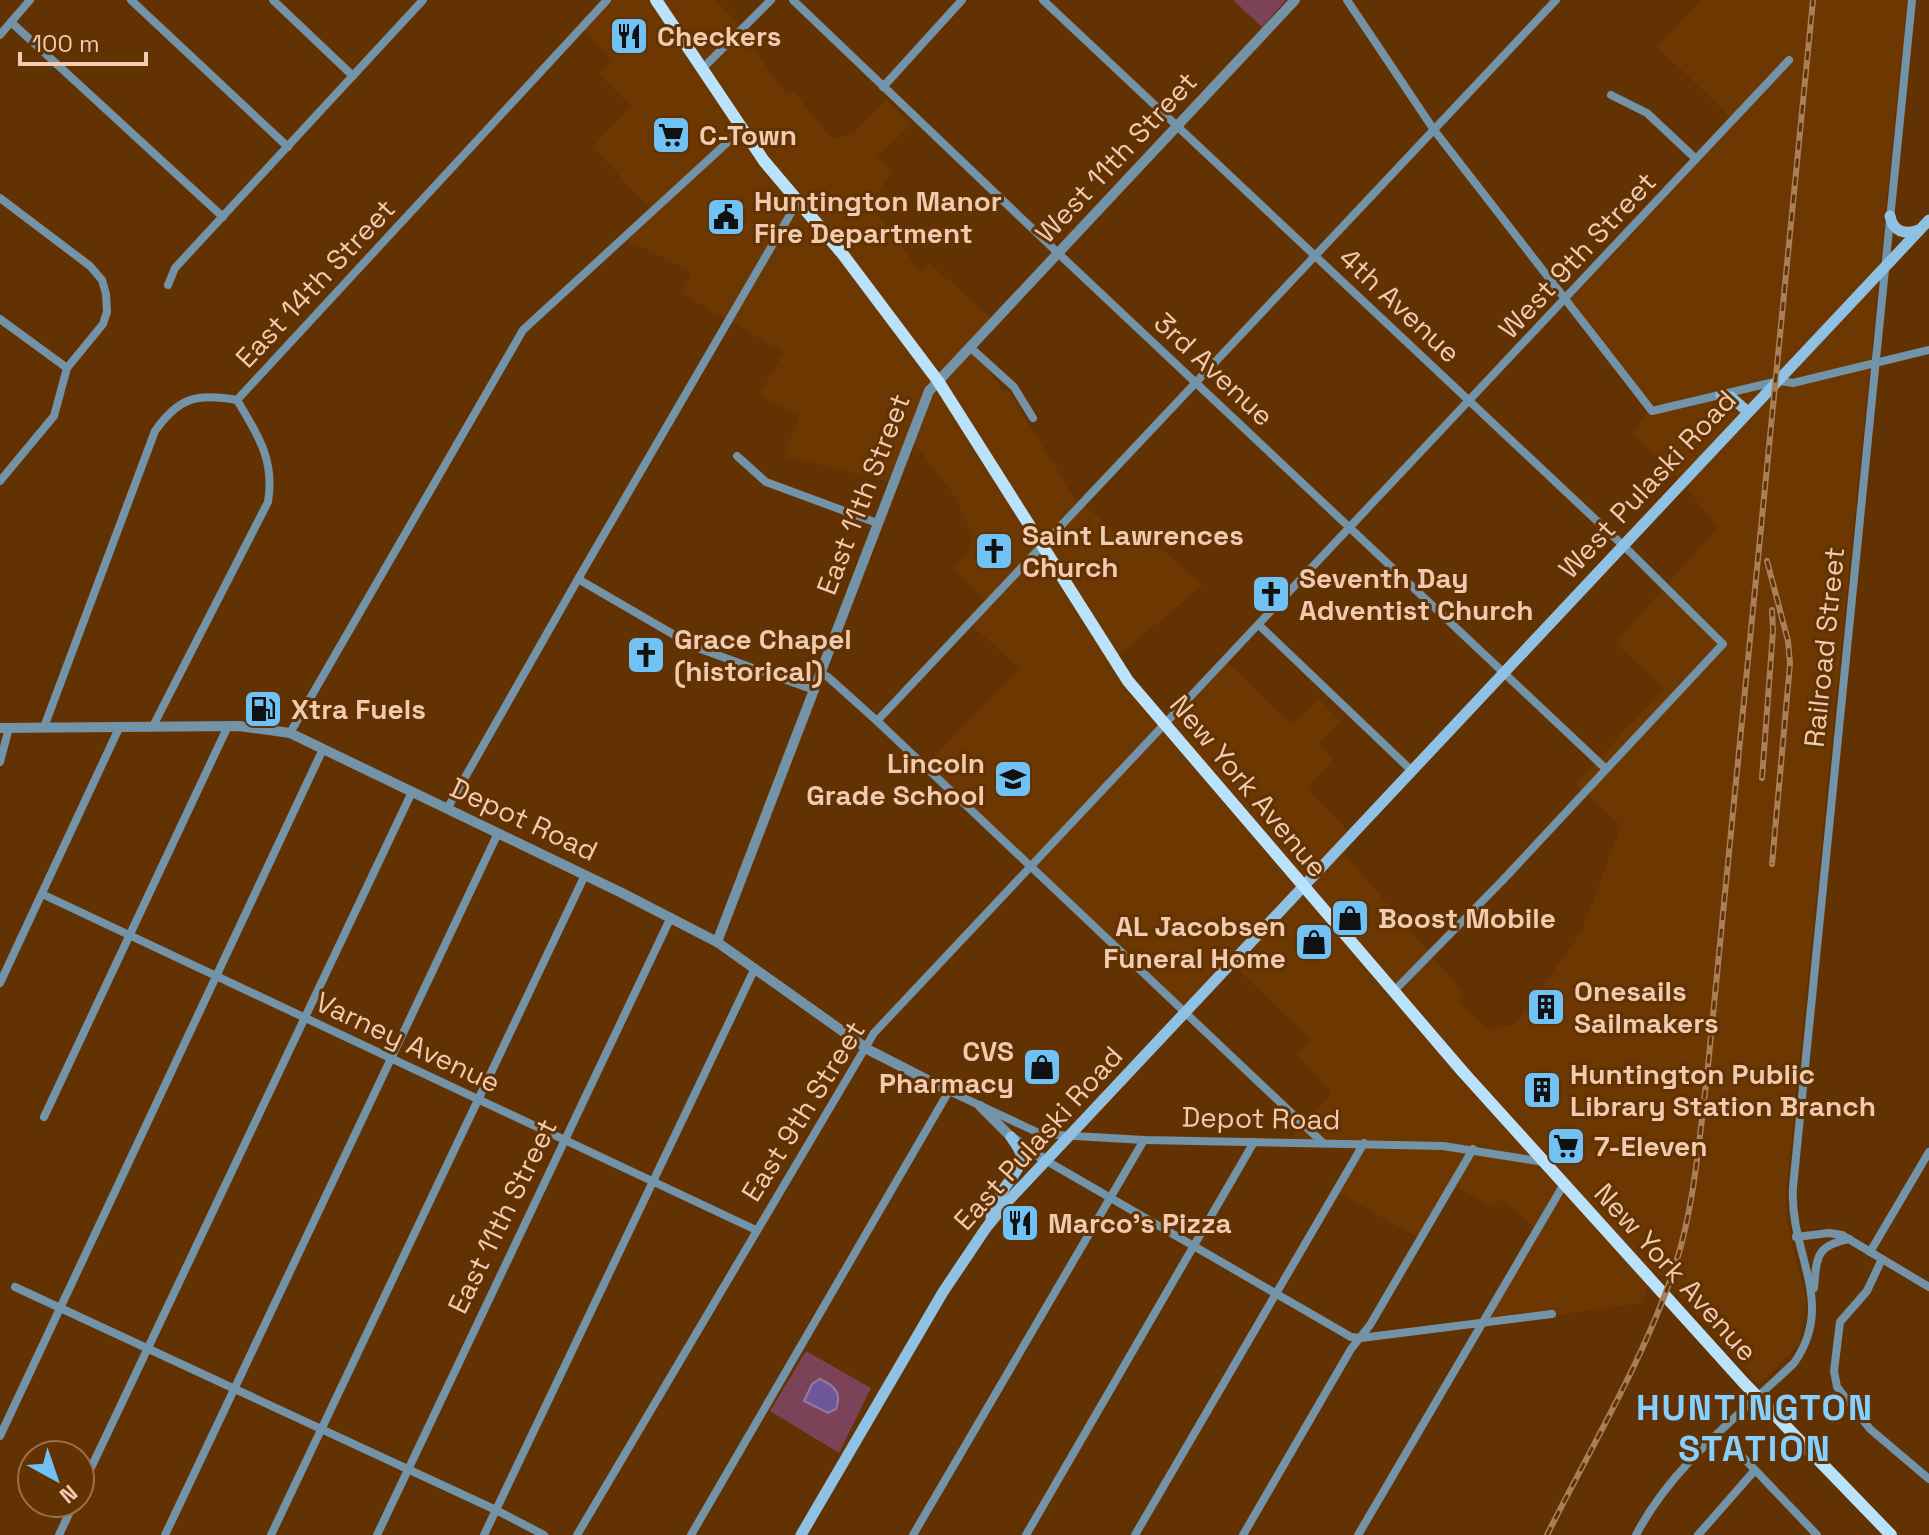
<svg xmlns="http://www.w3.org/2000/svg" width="1929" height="1535" font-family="'Space Grotesk',sans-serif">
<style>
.built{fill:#6c3700}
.green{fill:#7c4358}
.water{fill:#6d579a;stroke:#947aa1;stroke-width:2}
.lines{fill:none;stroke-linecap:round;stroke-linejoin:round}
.minor{stroke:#7393a8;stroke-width:8}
.tertiary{stroke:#7393a8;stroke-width:10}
.secondary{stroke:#8ec1e3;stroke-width:11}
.primary{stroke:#bbe2fb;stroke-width:12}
.rail-casing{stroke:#a97f5a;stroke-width:6}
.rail{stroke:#623203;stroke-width:3;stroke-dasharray:9;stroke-linecap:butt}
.labels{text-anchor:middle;stroke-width:6;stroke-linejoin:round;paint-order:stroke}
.poi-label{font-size:28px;font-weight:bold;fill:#f0cbb1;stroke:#623203;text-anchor:start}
.street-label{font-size:28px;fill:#f0cbb1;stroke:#623203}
.district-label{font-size:36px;font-weight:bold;letter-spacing:2px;fill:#85d0ff;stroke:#623203}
</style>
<rect width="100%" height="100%" fill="#623203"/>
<path class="built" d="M610,0H716L734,19L786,95L793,90L832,139L853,134L887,100L911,125L877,157L893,172L869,203L921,273L929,263L997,323L971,351L987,367L1003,391L1008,390L1073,496L1123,538L1134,526L1203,585L1116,658L1166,723L1227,662L1292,725L1319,699L1341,721L1319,743L1333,759L1307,788L1350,834L1338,847L1465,994L1459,1002L1490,1031L1501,1024L1513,1027L1582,931L1621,825L1575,784L1664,688L1615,643L1718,527L1678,478L1633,435L1650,405L1571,299L1736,123L1657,46L1701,0H1907L1786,1193L1787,1220L1806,1300L1799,1345L1759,1384L1654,1268L1642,1303L1482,1325L1535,1228L1501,1199L1493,1207L1454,1186L1422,1240L1338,1192L1366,1143L1289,1140L1332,1093L1297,1055L1311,1040L1230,962L1185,1010L926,764L1019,669L972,625L990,605L953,568L966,554L973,536L954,495L908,435L891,482L783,456L800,415L759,396L784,352L681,293L692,272L626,239L654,213L593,147L631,106L598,74L613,61L583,30Z"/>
<g class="green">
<path d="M1233,0H1286L1262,27Z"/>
<path d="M806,1351L871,1388L839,1453L770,1411Z"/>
</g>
<path class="water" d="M820,1379C835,1386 842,1393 836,1409L828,1413L804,1401L812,1384Z"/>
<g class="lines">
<g class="minor">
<path d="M131,0L288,147"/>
<path d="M273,0L353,76"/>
<path d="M793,0L1059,254L1606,769"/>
<path d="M1043,0L1630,552L1723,644L1502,881L1394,991"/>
<path d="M1347,0L1434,130L1652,411L1770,383L1780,381L1793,383L1929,350"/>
<path d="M11,22L223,217"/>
<path d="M0,35L30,0"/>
<path d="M702,69L771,0"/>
<path d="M883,87L962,0"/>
<path d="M1611,95L1647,113L1696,159"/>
<path d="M0,198L90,266L102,280L106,294L107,312L103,324L67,368L54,416L0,481"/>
<path d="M168,285L175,268L423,0"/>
<path d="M0,319L67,368"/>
<path d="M971,348L1014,387L1033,418"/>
<path d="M237,400L607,0"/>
<path d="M737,456L766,482L877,523"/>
<path d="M578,579L695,647L814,690"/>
<path d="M1259,625L1412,771"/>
<path d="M821,674L828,677L877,721L1322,1142"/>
<path d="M877,721L1556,0"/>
<path d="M153,726L268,502C275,460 258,435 237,400"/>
<path d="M44,727L155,431C179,397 197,393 237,400"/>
<path d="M290,733L523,330L742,129"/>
<path d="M0,762L9,728"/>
<path d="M447,809L578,579L798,201"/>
<path d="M42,894L756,1230"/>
<path d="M0,983L120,726"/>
<path d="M44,1117L228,726"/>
<path d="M1045,1160L1351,1337L1361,1338L1552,1314"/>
<path d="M1796,1237L1829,1233L1842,1235L1929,1287"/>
<path d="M1870,1252L1929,1152"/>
<path d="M1882,1259L1867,1291L1840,1322L1834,1371L1837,1387L1870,1429L1929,1479"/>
<path d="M15,1287L496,1510L544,1535"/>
<path d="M1814,1288C1817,1257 1815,1246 1849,1239"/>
<path d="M0,1436L323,749"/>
<path d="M1737,1451L1817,1535"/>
<path d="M80,1491L412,792"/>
<path d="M59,1535L74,1503"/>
<path d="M165,1535L498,833"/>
<path d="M271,1535L585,875"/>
<path d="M377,1535L671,917"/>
<path d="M484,1535L755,968"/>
<path d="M577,1535L874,1033L1789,60"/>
<path d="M691,1535L949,1091L1041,1134L1144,1140L1443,1146L1544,1162"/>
<path d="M913,1535L1144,1140"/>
<path d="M1026,1535L1254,1142"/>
<path d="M1135,1535L1364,1143"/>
<path d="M1243,1535L1351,1349L1370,1325L1473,1149"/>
<path d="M1358,1535L1564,1184"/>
<path d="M1636,1535C1673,1464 1738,1417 1794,1363C1837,1302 1789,1254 1793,1187L1912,0"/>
<path d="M1698,1535L1755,1470"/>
</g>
<g class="tertiary">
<path d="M0,728L239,726L290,733L622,893L717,942L869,1050L949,1091"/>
<path d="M717,942L929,391L1295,0"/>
<path d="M980,1106L1011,1137L1045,1160"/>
</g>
<g class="secondary">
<path d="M1890,216C1893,232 1905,235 1919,230"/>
<path d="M1721,395L1731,397L1748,412"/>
<path d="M991,1221C990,1195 1024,1172 1021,1155C1020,1149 1015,1143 1011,1137"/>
<path d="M801,1535L943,1292L986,1228L1008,1201L1929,220"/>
</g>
<path class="primary" d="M656,0L764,161L841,252L938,381L1128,681L1463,1072L1744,1383L1891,1535"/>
<defs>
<g id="rail">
<path d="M1767,561L1788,641L1790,664L1772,864"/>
<path d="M1762,778L1773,631L1772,610"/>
<path d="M1547,1535C1590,1449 1647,1354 1676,1263C1695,1202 1699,1139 1707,1076L1813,0"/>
</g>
</defs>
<use href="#rail" class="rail-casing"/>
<use href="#rail" class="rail"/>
</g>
<defs>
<symbol id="restaurant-square" viewBox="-11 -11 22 22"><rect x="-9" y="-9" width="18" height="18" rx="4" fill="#70c2f4" stroke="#623203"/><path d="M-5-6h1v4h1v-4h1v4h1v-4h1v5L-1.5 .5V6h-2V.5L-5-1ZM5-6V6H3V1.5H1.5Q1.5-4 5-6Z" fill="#111"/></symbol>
<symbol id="supermarket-square" viewBox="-11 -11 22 22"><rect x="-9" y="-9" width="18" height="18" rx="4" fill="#70c2f4" stroke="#623203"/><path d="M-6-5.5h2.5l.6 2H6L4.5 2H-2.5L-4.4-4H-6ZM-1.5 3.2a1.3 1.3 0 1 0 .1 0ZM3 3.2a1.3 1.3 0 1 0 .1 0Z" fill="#111"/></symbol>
<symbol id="civic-square" viewBox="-11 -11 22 22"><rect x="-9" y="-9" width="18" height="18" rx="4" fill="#70c2f4" stroke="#623203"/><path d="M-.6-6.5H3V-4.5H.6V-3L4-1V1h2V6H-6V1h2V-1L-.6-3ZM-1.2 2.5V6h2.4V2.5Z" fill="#111"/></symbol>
<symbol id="church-square" viewBox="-11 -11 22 22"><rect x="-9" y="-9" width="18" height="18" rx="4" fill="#70c2f4" stroke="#623203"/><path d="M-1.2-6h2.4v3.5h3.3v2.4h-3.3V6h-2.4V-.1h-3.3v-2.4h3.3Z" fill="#111"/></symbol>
<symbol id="fuel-square" viewBox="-11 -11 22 22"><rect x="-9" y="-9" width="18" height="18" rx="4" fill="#70c2f4" stroke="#623203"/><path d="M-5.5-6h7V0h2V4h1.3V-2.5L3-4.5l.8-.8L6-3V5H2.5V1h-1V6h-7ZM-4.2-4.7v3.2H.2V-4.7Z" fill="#111"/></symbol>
<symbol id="school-square" viewBox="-11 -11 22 22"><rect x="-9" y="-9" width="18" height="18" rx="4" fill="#70c2f4" stroke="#623203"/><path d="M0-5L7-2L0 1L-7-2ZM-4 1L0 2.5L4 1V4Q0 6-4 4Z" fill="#111"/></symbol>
<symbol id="shop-square" viewBox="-11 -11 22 22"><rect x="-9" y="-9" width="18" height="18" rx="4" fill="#70c2f4" stroke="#623203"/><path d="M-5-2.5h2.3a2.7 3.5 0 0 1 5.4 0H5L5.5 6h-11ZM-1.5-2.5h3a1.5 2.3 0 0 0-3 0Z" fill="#111"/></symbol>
<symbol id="building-square" viewBox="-11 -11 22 22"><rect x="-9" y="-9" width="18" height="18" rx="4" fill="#70c2f4" stroke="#623203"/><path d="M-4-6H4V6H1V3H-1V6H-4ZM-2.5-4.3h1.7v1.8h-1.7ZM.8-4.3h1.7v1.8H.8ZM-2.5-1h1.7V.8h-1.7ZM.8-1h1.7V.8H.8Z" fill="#111"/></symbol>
</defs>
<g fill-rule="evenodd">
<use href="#restaurant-square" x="607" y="14" width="44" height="44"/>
<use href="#supermarket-square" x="649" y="113" width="44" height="44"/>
<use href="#civic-square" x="704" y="195" width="44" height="44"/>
<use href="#church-square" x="972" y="529" width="44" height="44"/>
<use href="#church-square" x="1249" y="572" width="44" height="44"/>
<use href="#church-square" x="624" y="633" width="44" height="44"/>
<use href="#fuel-square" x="241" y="687" width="44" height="44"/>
<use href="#school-square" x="991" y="757" width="44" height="44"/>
<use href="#shop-square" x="1328" y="896" width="44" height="44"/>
<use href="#shop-square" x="1292" y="920" width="44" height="44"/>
<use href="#building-square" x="1524" y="985" width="44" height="44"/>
<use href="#shop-square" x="1020" y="1045" width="44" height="44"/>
<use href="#building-square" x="1520" y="1068" width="44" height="44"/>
<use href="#supermarket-square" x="1544" y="1124" width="44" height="44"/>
<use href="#restaurant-square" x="998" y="1201" width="44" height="44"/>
</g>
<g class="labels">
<g class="poi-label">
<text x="657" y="46">Checkers</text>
<text x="699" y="145">C-Town</text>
<text x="754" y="211">Huntington Manor<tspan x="754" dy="32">Fire Department</tspan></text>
<text x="1022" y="545">Saint Lawrences<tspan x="1022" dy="32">Church</tspan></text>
<text x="1299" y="588">Seventh Day<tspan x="1299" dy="32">Adventist Church</tspan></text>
<text x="674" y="649">Grace Chapel<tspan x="674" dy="32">(historical)</tspan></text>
<text x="291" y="719">Xtra Fuels</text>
<text x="985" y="773" text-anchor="end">Lincoln<tspan x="985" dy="32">Grade School</tspan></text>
<text x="1378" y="928">Boost Mobile</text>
<text x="1286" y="936" text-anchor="end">AL Jacobsen<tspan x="1286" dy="32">Funeral Home</tspan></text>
<text x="1574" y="1001">Onesails<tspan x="1574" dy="32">Sailmakers</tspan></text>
<text x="1014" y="1061" text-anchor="end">CVS<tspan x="1014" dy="32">Pharmacy</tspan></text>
<text x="1570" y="1084">Huntington Public<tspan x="1570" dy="32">Library Station Branch</tspan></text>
<text x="1594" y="1156">7-Eleven</text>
<text x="1048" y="1233">Marco's Pizza</text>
</g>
<g class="street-label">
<text transform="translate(1116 157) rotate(-47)" y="10">West 11th Street</text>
<text transform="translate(1577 255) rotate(-47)" y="10">West 9th Street</text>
<text transform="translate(315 283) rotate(-47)" y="10">East 14th Street</text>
<text transform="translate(1400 305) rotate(43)" y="10">4th Avenue</text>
<text transform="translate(1214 369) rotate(43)" y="10">3rd Avenue</text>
<text transform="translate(1647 484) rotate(-47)" y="10">West Pulaski Road</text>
<text transform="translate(863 494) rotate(-69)" y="10">East 11th Street</text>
<text transform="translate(1824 647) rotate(-84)" y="10">Railroad Street</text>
<text transform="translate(1249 786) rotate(50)" y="10">New York Avenue</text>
<text transform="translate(524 819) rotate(25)" y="10">Depot Road</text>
<text transform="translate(408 1042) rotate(25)" y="10">Varney Avenue</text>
<text transform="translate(803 1111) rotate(-58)" y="10">East 9th Street</text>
<text transform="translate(1261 1118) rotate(1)" y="10">Depot Road</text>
<text transform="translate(1038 1138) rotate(-48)" y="10">East Pulaski Road</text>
<text transform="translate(502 1216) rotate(-64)" y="10">East 11th Street</text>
<text transform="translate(1676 1272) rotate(48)" y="10">New York Avenue</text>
</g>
<g class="district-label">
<text x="1755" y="1420">HUNTINGTON<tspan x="1755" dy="41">STATION</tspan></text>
</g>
</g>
<g transform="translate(56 1479) rotate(140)"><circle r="38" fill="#623203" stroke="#9b6f49" stroke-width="2"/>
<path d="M0-6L14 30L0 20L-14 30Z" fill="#70c2f4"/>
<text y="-12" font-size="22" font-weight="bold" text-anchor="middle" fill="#f0cbb1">N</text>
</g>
<path d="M20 52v12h126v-12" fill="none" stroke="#f0cbb1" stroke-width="4"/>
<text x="32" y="52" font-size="24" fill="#f0cbb1" stroke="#623203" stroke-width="6" paint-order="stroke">100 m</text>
</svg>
